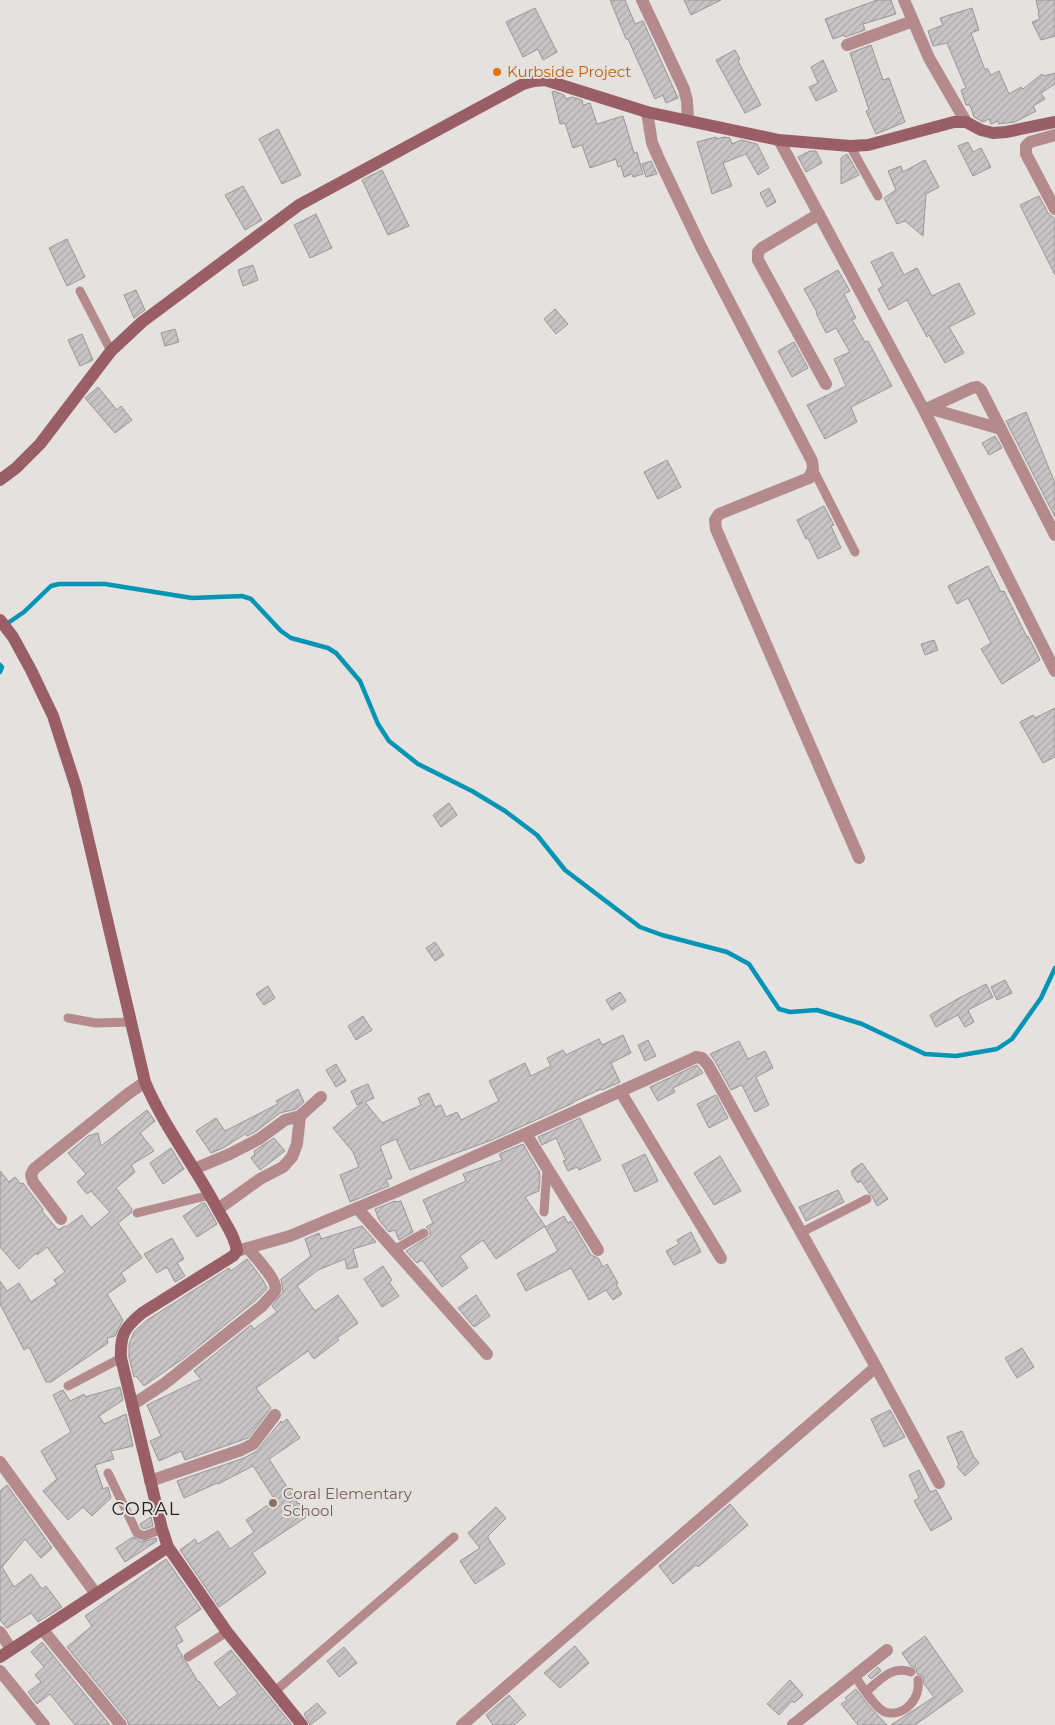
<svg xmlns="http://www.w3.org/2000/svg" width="1055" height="1725" font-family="Montserrat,sans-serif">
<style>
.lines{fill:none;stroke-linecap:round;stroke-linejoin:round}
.stream{stroke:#0394b6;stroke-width:4.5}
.building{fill:url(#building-hatch);stroke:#9a9697}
.lane{stroke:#b48a8d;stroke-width:9}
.street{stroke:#b48a8d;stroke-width:12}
.secondary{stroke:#9a5f66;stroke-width:12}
.food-dot{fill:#e8710a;stroke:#e4e1de;stroke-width:2}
.education-dot{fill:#8d6e63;stroke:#e4e1de;stroke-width:2}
.labels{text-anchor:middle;stroke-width:4;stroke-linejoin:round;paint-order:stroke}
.food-label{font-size:15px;fill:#c56008;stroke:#e4e1de;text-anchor:start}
.education-label{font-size:15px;fill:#785e54;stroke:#e4e1de;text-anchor:start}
.quarter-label{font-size:18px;letter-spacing:1px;fill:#232120;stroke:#e4e1de}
</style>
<defs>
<pattern id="building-hatch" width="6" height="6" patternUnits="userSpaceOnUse" patternTransform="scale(1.25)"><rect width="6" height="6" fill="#c8c4c5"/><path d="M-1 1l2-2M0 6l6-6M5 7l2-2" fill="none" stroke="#aca8a9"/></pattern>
</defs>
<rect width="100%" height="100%" fill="#e4e1de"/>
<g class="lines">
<g class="stream">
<path d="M5,625L24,612L51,586L59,584H105L192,598L242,596L251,599L281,631L291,638L328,648L336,653L360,681L378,724L389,741L418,764L472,791L505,811L537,835L565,870L640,927L662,935L727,952L749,964L779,1009L790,1012L817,1010L862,1024L925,1054L956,1056L997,1049L1012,1039L1041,998L1055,968"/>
<path d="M0,665L2,667L0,672"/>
</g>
</g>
<g class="building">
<path d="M610,0H625L635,24L643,21L678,98L666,103L663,95L655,99L628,39H626Z"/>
<path d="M684,0H721L691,15Z"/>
<path d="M877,0H891L896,14L863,24L865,30L845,37L844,35L833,39L825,19Z"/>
<path d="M1036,0H1055V36L1041,40L1032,22L1040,19L1038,14L1039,13Z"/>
<path d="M535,8L557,52L543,60L538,49L523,57L506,22Z"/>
<path d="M972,8L979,30L971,33L985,70L987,68L991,75L999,71L1009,94L1021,87L1023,89L1042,74L1044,76L1055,73V84L1041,93L1045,99L1033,106L1036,111L1015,122L999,124L998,121L991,124L989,119L983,122L974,117L970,105H966L961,90L966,88L947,43L933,46L928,31L943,25L940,18Z"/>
<path d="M871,45L883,80L889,78L905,122L876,134L866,111L869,110L850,53Z"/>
<path d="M735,50L740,59L738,61L761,105L745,113L716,60Z"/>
<path d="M823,60L837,91L816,101L809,87L818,83L811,67Z"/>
<path d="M554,91L564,95L566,99L572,97L582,100L583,105L590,103L597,124L623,116L634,153L637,152L643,174L633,177L632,174L624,177L621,166L618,167L616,159L590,168L582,145L573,148L565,123L560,124L552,92Z"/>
<path d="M278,129L301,175L282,184L259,139Z"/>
<path d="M716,137V139L724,137L730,138L732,144L741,140L757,144L769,168L758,175L746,154L723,163L732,186L712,194L697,142Z"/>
<path d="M968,142L973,152L981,148L991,167L973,176L958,146Z"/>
<path d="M810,151H816L822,163L806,172L798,157Z"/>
<path d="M847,154L859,175L841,184V158Z"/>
<path d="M925,160L939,187L926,194L923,236L905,221L897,224L884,198L896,190L888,171L901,166L903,172Z"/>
<path d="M651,161L657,174L646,177L642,164Z"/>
<path d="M382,170L409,226L388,235L362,180Z"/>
<path d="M243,186L262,220L245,230L225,195Z"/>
<path d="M769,188L776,202L767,207L760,193Z"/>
<path d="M1039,196L1048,213L1055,219V275L1020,205Z"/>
<path d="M316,214L332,248L310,258L294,225Z"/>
<path d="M67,239L85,277L67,286L49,248Z"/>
<path d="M892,252L904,275L917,268L932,296L959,283L975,314L949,327L964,353L945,363L929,335L927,337L907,300L889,310L878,289L883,286L871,262Z"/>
<path d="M253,265L258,280L243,286L238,270Z"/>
<path d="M838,270L850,291L844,294L856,318L852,320L865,342L868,341L892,386L851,407L857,422L825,439L807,405L846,386L834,359L850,352L836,328L826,333L816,313L817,312L804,289Z"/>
<path d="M136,290L145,310L134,318L124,295Z"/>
<path d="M555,309L568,324L556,334L544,319Z"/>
<path d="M175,329L179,342L165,346L161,333Z"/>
<path d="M82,334L93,360L80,366L68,340Z"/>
<path d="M794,342L808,368L792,377L778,351Z"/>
<path d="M98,387L117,410L121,406L132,420L115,433L85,398Z"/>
<path d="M1026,412L1055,483V517L1006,421Z"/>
<path d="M995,436L1002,448L989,455L982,443Z"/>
<path d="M667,460L681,487L658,499L644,472Z"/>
<path d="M824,506L834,525L831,526L841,548L818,559L808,538L806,539L797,520Z"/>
<path d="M988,566L1001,592L1004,591L1027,637L1028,636L1040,660L1002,684L981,649L991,643L968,598L957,604L948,586Z"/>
<path d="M934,640L938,650L925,655L921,644Z"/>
<path d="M1055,708V757L1043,763L1020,722L1033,715L1035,718Z"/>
<path d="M449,803L457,815L441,827L433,815Z"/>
<path d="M435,942L444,955L435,961L426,948Z"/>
<path d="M1005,980L1012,993L997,1000L991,987Z"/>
<path d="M986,984L993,997L968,1010L974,1022L965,1027L958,1015L936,1027L930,1015L959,998Z"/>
<path d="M268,986L275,998L264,1005L256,994Z"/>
<path d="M620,992L626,1001L612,1010L606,1000Z"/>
<path d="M363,1016L372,1030L356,1040L348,1026Z"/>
<path d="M623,1035L631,1053L611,1063L620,1082L602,1090L601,1089L573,1102V1103L492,1140L410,1170L396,1139L380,1146L392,1178L386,1180L389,1186L350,1202L340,1175L359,1167L353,1152L333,1128L363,1102L357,1105L351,1091L368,1084L374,1098L365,1102L382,1123L421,1105L418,1098L429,1093L435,1107L441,1105L446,1117L457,1112L461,1120L499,1101L489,1081L525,1063L531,1076L551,1066L547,1058L563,1050L566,1055L599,1039L602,1045Z"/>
<path d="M648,1040L656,1056L645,1061L638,1045Z"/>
<path d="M739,1041L748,1059L765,1051L773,1068L756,1077L769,1105L755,1112L742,1085L731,1090L715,1061L710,1054Z"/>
<path d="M336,1064L346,1081L336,1087L326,1070Z"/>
<path d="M697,1065L703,1073L673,1088L675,1092L658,1101L650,1087Z"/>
<path d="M298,1089L304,1102L296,1109L280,1113L255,1132L247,1136L245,1134L223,1148L211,1153L196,1131L216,1118L225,1131L278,1104L276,1101Z"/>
<path d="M716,1095L728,1118L709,1128L697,1104Z"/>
<path d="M147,1110L155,1121L140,1133L154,1151L131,1165L135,1172L116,1188L132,1209L131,1213L118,1223L142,1258L121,1273L126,1281L107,1294L123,1320L115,1336L107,1338L108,1343L51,1382H46L29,1347L24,1350L0,1304V1281L7,1291L19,1283L31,1302L57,1284L54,1280L65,1272L47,1247L37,1255L36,1253L19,1269L0,1247V1171L9,1182L15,1177L21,1184L23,1183L43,1209L42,1211L58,1230L65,1226L66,1227L82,1215L91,1228L110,1212L91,1191L87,1194L77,1182L86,1174L68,1153L88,1136L98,1133L101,1146Z"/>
<path d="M580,1118L601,1160L579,1170L577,1167L568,1171L563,1161L566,1160L556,1138L542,1145L538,1137Z"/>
<path d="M274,1138L285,1151L260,1170L251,1158L255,1154L254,1151Z"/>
<path d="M523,1144L540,1173H539L540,1176L539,1191L525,1197L545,1226L496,1259L483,1240L460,1256L468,1268L442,1287L422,1260L417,1263L406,1251L430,1236V1230L426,1227L433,1223L423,1200L466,1181L463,1174L502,1160L499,1154Z"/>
<path d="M171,1148L184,1169L163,1184L150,1163Z"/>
<path d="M645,1154L658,1181L635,1192L622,1165Z"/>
<path d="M720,1156L741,1191L714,1205L694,1173Z"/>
<path d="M862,1163L888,1199L877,1206L872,1196L869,1193L861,1181L858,1183L852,1175V1170Z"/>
<path d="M838,1190L844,1202L806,1221L799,1207Z"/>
<path d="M395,1201L396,1202L401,1201L413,1232L399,1240L395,1230L389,1232L379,1220L375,1209Z"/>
<path d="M202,1203H205L217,1224L197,1237L183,1216Z"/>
<path d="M564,1216L568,1223L571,1221L591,1255L598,1258L603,1267L607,1264L618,1283L616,1284L622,1294L613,1300L606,1290L589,1300L571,1268L526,1291L517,1274L558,1251L545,1227Z"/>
<path d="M362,1226L376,1242L353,1249L358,1267L347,1269L345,1259L318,1270L297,1286L315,1311L338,1295L358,1323L337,1338L339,1340L314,1359L308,1351L256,1388L271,1408L248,1438L185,1460L181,1451L159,1461L150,1441L161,1436L147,1405L201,1379L194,1371L251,1325L254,1329L277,1312L272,1306L283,1292L281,1279L311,1256L305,1239L319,1233L321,1239Z"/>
<path d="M691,1232L701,1252L674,1265L666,1251L679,1244L677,1240Z"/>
<path d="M172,1238L184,1259L177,1263L185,1276L175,1282L167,1267L157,1273L144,1254Z"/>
<path d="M247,1259L263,1280L267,1288L266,1290L256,1300L184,1358L144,1386L136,1376L134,1377L129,1357V1344L134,1332L147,1320L229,1268L231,1271Z"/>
<path d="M383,1266L392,1280L389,1282L399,1296L382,1307L364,1279Z"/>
<path d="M476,1295L490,1316L474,1327L458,1308Z"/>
<path d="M1022,1348L1034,1367L1017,1378L1005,1358Z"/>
<path d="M120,1387L123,1400L99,1416L104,1424L126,1414L133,1446L111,1451L114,1459L95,1465L103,1489L108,1487L111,1498L92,1516L83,1507L68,1520L43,1491L57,1479L41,1451L71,1432L53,1395L63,1390L70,1401L84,1394L85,1397Z"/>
<path d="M890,1410L905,1437L884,1447L871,1419Z"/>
<path d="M287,1419L300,1438L269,1459L298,1504L299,1503L308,1516L252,1553L266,1573L219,1607L180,1550L195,1539L198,1544L218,1531L230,1549L254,1532L246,1520L275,1500L253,1466L218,1484L217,1483L184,1498L177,1481L244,1458L257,1451L281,1421L282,1423Z"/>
<path d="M962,1431L974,1457L979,1463L965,1476L957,1467L959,1465L947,1437Z"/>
<path d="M919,1470L930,1492L936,1490L952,1519L931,1531L914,1501L919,1498L909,1475Z"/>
<path d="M7,1485L52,1548L41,1558L25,1539L2,1567L14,1587L31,1574L42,1589L46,1586L62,1607L38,1622L31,1613L7,1628L0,1620V1491Z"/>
<path d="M730,1504L748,1525L698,1567L696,1565L673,1584L659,1566Z"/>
<path d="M496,1507L506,1518L488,1536V1538L505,1564L475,1584L460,1561L480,1548L468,1533Z"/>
<path d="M151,1517L153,1526L144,1529L142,1528L140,1524Z"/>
<path d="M133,1537L142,1542L156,1538L157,1541L125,1562L116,1548Z"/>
<path d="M166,1559L201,1609L175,1627L183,1641L176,1645L182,1655L183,1660L187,1663L198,1682L199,1681L219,1708L238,1694L214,1663L231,1650L292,1725H129L127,1720L67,1647L92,1626L85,1616Z"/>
<path d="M925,1636L963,1691L915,1725H891L934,1697L924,1684L923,1676L917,1674L916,1668L911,1666L902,1653Z"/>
<path d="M42,1642L110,1725H75L50,1694L37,1704L28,1692L41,1682L35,1675L44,1667L31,1652Z"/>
<path d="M575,1646L589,1663L560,1688L544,1673Z"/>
<path d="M344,1647L357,1663L339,1677L327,1661Z"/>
<path d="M878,1667L881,1671L871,1679L868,1676Z"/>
<path d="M790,1680L803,1695L794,1703L792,1701L779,1715L767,1704Z"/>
<path d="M856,1689L868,1705L887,1725H858L841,1704L847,1700L845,1698Z"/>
<path d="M509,1695L526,1715L514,1725H493L486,1715Z"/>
<path d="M317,1703L326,1713L310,1725L304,1714Z"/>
</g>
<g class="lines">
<g class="lane">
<path d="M850,146L878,196"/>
<path d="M80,291L111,351"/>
<path d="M813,469L855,552"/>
<path d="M68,1018L96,1023L131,1022"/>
<path d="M544,1212L547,1169"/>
<path d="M137,1213L210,1195"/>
<path d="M802,1232L867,1199"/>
<path d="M394,1250L424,1233"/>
<path d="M68,1386L121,1358"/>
<path d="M108,1473L137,1533L144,1536L162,1529"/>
<path d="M188,1657L227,1632"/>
<path d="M855,1676C861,1685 875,1708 885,1712C904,1718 921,1698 918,1680"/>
<path d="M867,1691C880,1680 892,1665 911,1672"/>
<path d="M274,1692L454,1537"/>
</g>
<g class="street">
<path d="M642,0L684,89L687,101L688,120"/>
<path d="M904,0L929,58L966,122"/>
<path d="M847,45L913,21"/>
<path d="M647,112L652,143L659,159L701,247L812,461L813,469L809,478L719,514L715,520L716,529L859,858"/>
<path d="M1055,135L1030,142L1026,146V154L1055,209"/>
<path d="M779,140L924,410L1055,671"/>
<path d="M819,214L762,248L758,252V260L826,384"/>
<path d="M928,408L1001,429"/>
<path d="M924,410L972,388L977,387L981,390L1055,535"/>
<path d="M620,1091L721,1258"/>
<path d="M526,1134L598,1250"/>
<path d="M194,1169L230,1154L259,1139L285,1120L300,1116L321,1097"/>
<path d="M357,1208L487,1354"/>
<path d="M218,1209L260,1179L283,1167L292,1157L297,1144L300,1116"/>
<path d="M61,1219L33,1182L31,1175L34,1169L129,1093L145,1082"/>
<path d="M237,1251L290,1236L400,1190L690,1060L696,1057L702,1058L708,1065L876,1367L939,1483"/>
<path d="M132,1405L164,1384L262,1306C266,1301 272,1296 275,1291C279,1281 254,1256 248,1248"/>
<path d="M0,1462L96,1594"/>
<path d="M150,1481L241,1450L253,1444L275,1415"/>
<path d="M42,1629L121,1725"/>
<path d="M0,1632L11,1649"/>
<path d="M0,1671L44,1725"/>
<path d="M462,1725L876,1367"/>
<path d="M793,1725L887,1650"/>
</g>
<g class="secondary">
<path d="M0,480L16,468L40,444L111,351L142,322L299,205L523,84L534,81L545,80L647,112L779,140L850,146L868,145L954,122H966L981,130L993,133L1006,132L1055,122"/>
<path d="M0,620L13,637L31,670L53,716L76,787L145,1082C164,1127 195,1166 218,1210C225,1223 235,1236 237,1251L233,1256L142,1313C124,1328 120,1335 121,1358L162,1529L168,1547L227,1632L302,1725"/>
<path d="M0,1657L168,1547"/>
</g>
</g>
<circle class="food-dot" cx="497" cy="72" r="5"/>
<circle class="education-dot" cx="273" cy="1503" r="5"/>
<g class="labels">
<g class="food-label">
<text x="507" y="77">Kurbside Project</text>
</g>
<g class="education-label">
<text x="283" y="1499">Coral Elementary<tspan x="283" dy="17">School</tspan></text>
</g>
<g class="quarter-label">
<text x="146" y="1515">CORAL</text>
</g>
</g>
</svg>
